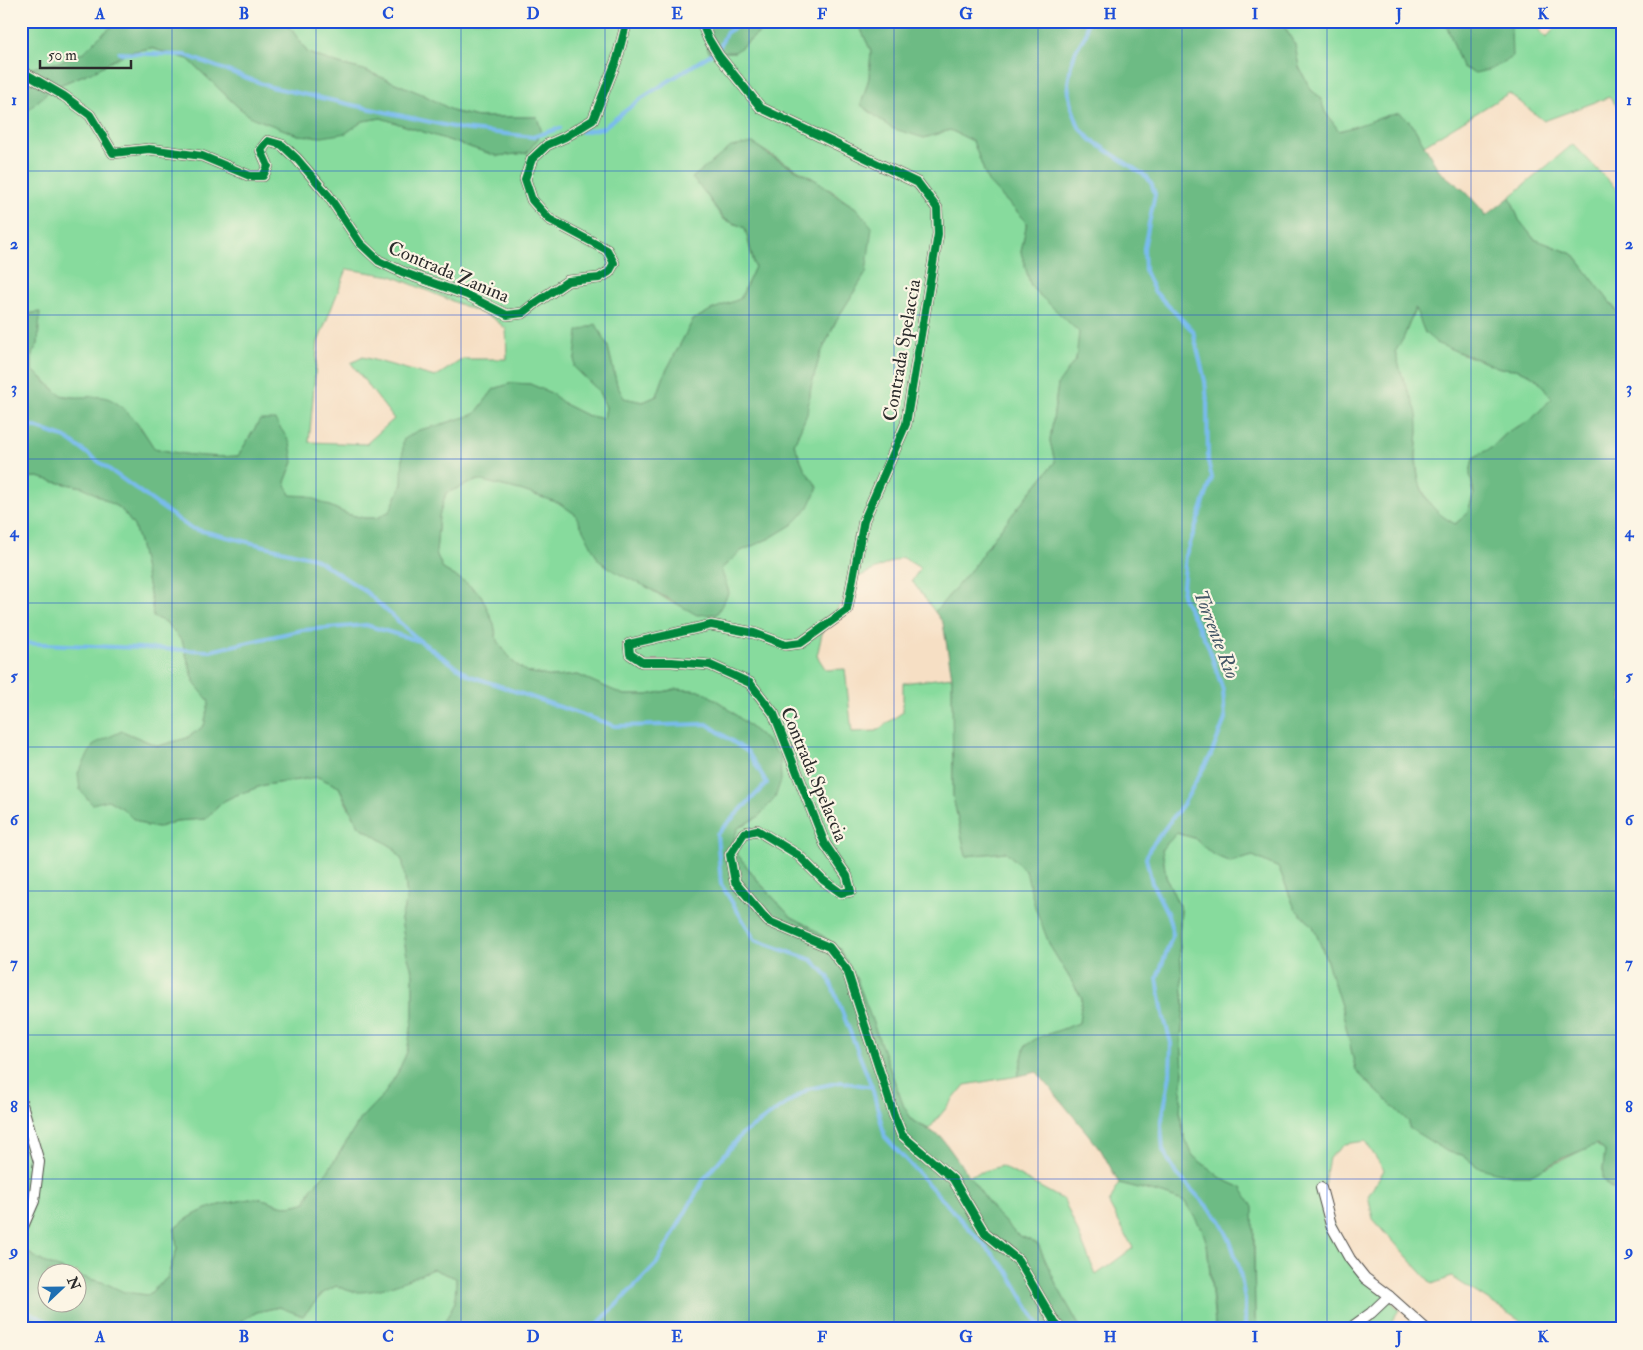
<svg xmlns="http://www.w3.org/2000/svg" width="1643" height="1350" font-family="'IM FELL Double Pica',serif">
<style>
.green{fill:#87db9d;stroke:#598364;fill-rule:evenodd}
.forest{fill:#6dbb84;stroke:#4c7358;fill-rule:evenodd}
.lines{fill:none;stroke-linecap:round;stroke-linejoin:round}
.stream{stroke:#79bbee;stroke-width:4}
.street-casing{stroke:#494642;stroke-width:12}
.street{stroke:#fff;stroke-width:10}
.cycleway-casing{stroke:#fcf5e5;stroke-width:11}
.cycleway{stroke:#00873e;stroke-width:8}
.grid{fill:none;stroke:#1d4ed8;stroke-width:1;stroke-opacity:0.55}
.labels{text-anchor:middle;stroke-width:4.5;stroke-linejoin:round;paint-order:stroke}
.street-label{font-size:19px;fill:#2b2b2b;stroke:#fcf5e5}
.water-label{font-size:20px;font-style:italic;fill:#425666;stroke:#fcf5e5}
.neatline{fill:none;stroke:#1d4ed8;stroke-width:2}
.grid-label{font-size:16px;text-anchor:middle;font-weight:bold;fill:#1d4ed8}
</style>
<rect width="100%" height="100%" fill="#fcf5e5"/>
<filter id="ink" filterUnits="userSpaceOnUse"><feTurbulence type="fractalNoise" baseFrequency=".02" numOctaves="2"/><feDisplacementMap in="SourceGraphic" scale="10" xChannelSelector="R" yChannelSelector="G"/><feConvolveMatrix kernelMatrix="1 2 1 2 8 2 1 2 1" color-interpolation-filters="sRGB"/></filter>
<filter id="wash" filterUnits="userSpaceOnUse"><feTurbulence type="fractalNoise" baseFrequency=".0096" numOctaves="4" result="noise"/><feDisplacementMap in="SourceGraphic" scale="20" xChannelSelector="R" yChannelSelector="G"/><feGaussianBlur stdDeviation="1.12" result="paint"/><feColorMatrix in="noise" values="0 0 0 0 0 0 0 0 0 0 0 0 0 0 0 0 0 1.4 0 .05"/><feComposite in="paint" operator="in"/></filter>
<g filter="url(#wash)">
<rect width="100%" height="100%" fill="#f6dfc4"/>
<g class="green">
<path d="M21,21H119L100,36L84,52L63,61L32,69H21Z"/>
<path d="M282,21H700L709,52H735L774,21H857L871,51L869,78L861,105L924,138L950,130L973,141L988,182L1027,222L1021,252L1031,287L1080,332L1076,359L1058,385L1050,441L1055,462L994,537L974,566L935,612L912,581L920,568L902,557L854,579L842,603L824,625L817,656L826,670L845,669L852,732L876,731L903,712V683L952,677L953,797L966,856L1006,852L1026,870L1036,907L1050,946L1082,998L1079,1023L1025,1046L1018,1076L965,1085L929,1129L913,1121L904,1107L857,980L839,948L809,926L790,916L758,881L731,846L738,828L758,817L780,757L766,740L725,706L702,691L677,689L647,695H624L578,675L553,677L527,672L514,663L497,641L494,624L481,595L465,582L443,569L436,553L439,516L446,493L478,480L520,490L559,503L575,514L645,586L674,604L721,569L741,551L770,538L793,524L805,470L794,444L807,414L811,387L820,355L837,319L866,273L856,208C842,200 831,189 817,181C796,167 773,158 753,143L714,162L692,178L703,190L723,219L745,228L755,267L740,299L711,310L693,320L665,373L657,396L643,402L623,398L617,385L608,347L596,325L579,331L574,367L598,390L606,407L604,419L586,415L566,405L551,393L530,384L512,383L494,389L475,414L436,426L419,430L402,484L390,511L378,518H364L347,514L308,496H290L285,482L293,462L260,420L238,456C210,458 182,455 154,448L140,426L80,398L60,395L46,381L32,370V354L38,344L39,312L21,315V117L52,88L96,70L128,52L151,48L188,59L237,106L251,117L298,135L346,133L363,121L381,118L497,156L527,153L542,133L537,117H478L455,112L424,95L364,70L339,64L308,53L292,30ZM347,269L392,276L493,318L506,329L507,359H463L435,377L363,357L351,363L394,419L366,444L309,442L318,342Z"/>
<path d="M1281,21H1445L1462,66L1511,28L1509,22L1510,21H1531L1546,38L1561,21H1622V112L1609,97L1544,121L1509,93L1424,145L1412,124L1388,115L1362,125L1339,131L1325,112L1320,97L1311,90L1299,67L1295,45Z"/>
<path d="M1573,144L1622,195V318L1573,254L1534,239L1519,220L1510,197Z"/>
<path d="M1416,307L1425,333L1457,352L1500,368L1516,369L1529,374L1538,380L1552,398L1531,420L1509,431L1491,448L1473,458L1470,474L1474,493L1467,514L1455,524L1440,515L1429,503L1419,483L1416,457L1418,431L1395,352L1403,339Z"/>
<path d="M38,477L55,482L83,487L121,509L134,526L139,542L152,603L153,617L166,622L182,641L195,684L210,701L204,726L187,738L158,746L122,731L86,761L78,773L108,800L122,808L132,818L147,826L160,827L176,821L205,819L224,801L234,796L264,785L318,777L339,787L346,803L359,826L394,848L403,862L407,897L401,919L406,951L413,974V1017L407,1052L398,1072L385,1093L362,1117L328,1171L311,1189L306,1202C298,1205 288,1207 280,1205C273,1203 268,1200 261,1199C252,1198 244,1200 234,1202C210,1206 195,1212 175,1228L177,1249L167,1278L148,1295L124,1293L105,1283L79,1276L78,1272C57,1272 38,1259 21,1248V478Z"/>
<path d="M1176,833L1194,838L1212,854L1230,862L1253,856L1279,868L1295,909L1313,926L1326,958L1342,1009L1356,1071L1409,1122L1410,1128L1448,1152L1462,1155L1478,1167H1548L1595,1144L1605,1151L1602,1178L1608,1186L1622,1194V1329H1533L1452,1277L1432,1284L1373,1219L1368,1196L1384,1170L1365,1141L1345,1144L1329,1158C1327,1169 1322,1189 1325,1200C1335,1244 1369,1278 1399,1310L1389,1325L1391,1329H1258L1255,1318L1254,1230L1242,1188L1224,1180L1193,1156L1184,1136L1180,1112L1183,1070L1181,1039L1184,1008L1179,936L1181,910L1166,877L1162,849Z"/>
<path d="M1001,1166L1064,1200L1096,1275L1133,1248L1109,1204L1119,1183L1163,1194L1185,1202L1202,1229L1207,1244L1215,1325L1212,1329H1081L1057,1286L1038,1244L1016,1234L996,1213L968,1176Z"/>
<path d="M433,1269L456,1278L455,1302L441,1329H226L257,1312L280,1307L303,1316L323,1293L336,1286L353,1292L401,1282Z"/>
</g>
<g class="forest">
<path d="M119,21H282L292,30L308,53L339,64L364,70L424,95L455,112L478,117H537L542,133L527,153L497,156L381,118L363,121L346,133L322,137L298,135L251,117L237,106L188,59L151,48L128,52L96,70L52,88L21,117V69L32,68L63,61L84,52L100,36Z"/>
<path d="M700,21H774L735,52H709Z"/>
<path d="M857,21H1281L1295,45L1299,67L1311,90L1320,97L1325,112L1339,131C1359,126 1379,117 1400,113L1412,124L1439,171L1465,191L1483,211L1485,217L1510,197L1519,220L1534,239L1573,254L1622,318V1194L1608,1186L1602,1178L1605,1151L1597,1144L1563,1158L1530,1175H1512L1495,1172L1478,1167L1462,1155L1448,1152L1409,1128V1122L1356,1071L1342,1009L1326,958L1313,926L1295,909L1279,868L1253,856L1230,862L1212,854L1194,838L1177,833L1162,849L1166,877L1181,910L1179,936L1184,1008L1181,1039L1183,1070L1180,1112L1184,1136L1193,1156L1224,1180L1242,1188L1253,1207L1255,1318L1258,1329H1212L1215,1325L1214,1308L1207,1244L1202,1229L1185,1202L1163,1194L1119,1183L1101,1150L1037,1072L1018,1076L1025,1046L1037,1038L1079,1023L1082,998L1050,946L1035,907L1026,871L1006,852L966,856L953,797L952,677L943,623L935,612L974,566L994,537L1055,462L1050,441L1058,384L1076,359L1079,332L1031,287L1021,252L1027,222L988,182L973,141L950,130L924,138L891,128L861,105L869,78L871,51ZM1415,308L1425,333L1438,344L1500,368L1516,369L1529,374L1538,380L1552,398L1531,420L1509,431L1491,448L1473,458L1470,474L1474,493L1467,514L1455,524C1427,509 1416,487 1416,455C1417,440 1420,425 1416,410C1413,400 1408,391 1404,381C1401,372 1398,362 1395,352L1403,339Z"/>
<path d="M1445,21H1508L1511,28L1512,57L1492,69L1475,73L1462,67Z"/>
<path d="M753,143L769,155L819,182L838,197L856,208L872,227L866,273L837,319L820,355L811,387L807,414L794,444L805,470L818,487L809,507L793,524L770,538L741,551L721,569L729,592L717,614L697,615L645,586L621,575L599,561L575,514L559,503L520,490L478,480L446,493L439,516L436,553L443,569L465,582L481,595L494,624L497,641L514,663L527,672L553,677L578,675L624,695H647L677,689L702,691L725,706L766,740L780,757L781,780L775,798L758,817L738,828L731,846L758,881L790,916L809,926L839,948L857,980L904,1107L913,1121L941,1137L996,1213L1016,1234L1038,1244L1057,1286L1081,1329H441L455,1302L456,1278L433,1269C408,1279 382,1293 355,1292C348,1291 342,1288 336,1286L323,1293L303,1316L279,1307L257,1312L226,1329H21V1248L43,1262L69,1272H48V1302H78V1276L105,1283L124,1292L148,1295L167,1278L177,1249L175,1228C195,1212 210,1206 234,1202C244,1200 252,1198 261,1199C268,1200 273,1203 280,1205C288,1207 298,1205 306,1202L311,1189L328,1171L362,1117L385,1093L398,1072L407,1052L413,1017V974L406,951L401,919L407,897L403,862L394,848L359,826L339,787L318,777L264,785L234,796L224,801L205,819L176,821L160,827L147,826L132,818L122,808L108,800L92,804L80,790L78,773L94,744L122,731L158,746L187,738L204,726L209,701L195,684L182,641L166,622L153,617L152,603L139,542L134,526L121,509L83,487L55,482L38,477L21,478V315L40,312L38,344L32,354V370C38,374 58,394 61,395C75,400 95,394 107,398C124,403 145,433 154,448C182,455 209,458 238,456L260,420H275L290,442L293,462L285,482L290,495L308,496L347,514L364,518H377L390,511L402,484L403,440L419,430L436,426L475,414L494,389L512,383L530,384L551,393L566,405L586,415L604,419L606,407L598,390L574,367L578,331L596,324L608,347L617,385L624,398L643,402L657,396L665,373L693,320L711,310L740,299L755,267L745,228L724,219L703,190L692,178L731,147Z"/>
</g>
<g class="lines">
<g class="stream">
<path d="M1087,21L1086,34L1076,50L1071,65L1068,83L1070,102L1079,127L1091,140L1147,177L1152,185L1155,194L1144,248L1145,271L1154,291L1193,331L1205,381L1207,401L1208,461L1212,478L1186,555L1182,596L1208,645L1223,690L1225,719L1211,755L1196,781L1184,803L1150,848L1146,858L1152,883L1168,915L1173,934L1157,978L1163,1014L1171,1043L1170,1075L1161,1125L1163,1150L1175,1172L1220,1220L1230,1241L1239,1267L1245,1299V1329"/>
<path d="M119,53L185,55L271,87L462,129L533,137L560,128"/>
<path d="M582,132L603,128L642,98L719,49L726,33L745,21"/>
<path d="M21,422L66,438L190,528L314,558L365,591L420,641L468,675L615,726L707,724L748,752L767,783L717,834L721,884L755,940L812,960L828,976L872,1087L885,1137L1007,1270L1041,1329"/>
<path d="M21,643L210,651L302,630L366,625L419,641"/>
<path d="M21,1308L62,1329"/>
<path d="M593,1329L657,1263L704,1179L741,1135L808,1089L841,1082L872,1087"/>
</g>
</g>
</g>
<g filter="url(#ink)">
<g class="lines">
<defs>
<g id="street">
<path d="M701,21L708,38L719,56L761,108L918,183L937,208L938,234L906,424L864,520L847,610L801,643L786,645L754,633L711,625L629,644L630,654L642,662H672L710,665L750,683L774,714L825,844L847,876L851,891L841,893L823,880L798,855L757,830L744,833L730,855L735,882L768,921L829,947L847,970L894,1115L902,1135L953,1179L985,1233L1018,1260L1055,1323L1061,1329"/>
<path d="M21,71L64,96L90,115L113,153L149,149L202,156L250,176H263L268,166L261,150L268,141L282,145L297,159L328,195L360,243L379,261L402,272L467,295L507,315L523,313L537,302L568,281L599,278L609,272L614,263L607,250L549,219L532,200L525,179L532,159L547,145L565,137L593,120L617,59L627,21"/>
<path d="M21,1101L39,1162L34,1201L21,1231"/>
<path d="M1321,1188L1331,1225L1350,1259L1365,1278L1389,1296L1426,1329"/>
<path d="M1349,1329L1371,1313L1389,1296"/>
</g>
</defs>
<use href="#street" class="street-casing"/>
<use href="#street" class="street"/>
<defs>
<g id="cycleway">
<path d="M701,21L708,38L719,56L761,108L918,183L937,208L938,234L906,424L864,520L847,610L801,643L786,645L754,633L711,625L629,644L630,654L642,662H672L710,665L750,683L774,714L825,844L847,876L851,891L841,893L823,880L798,855L757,830L744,833L730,855L735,882L768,921L829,947L847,970L894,1115L902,1135L953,1179L985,1233L1018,1260L1055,1323L1061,1329"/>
<path d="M21,71L64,96L90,115L113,153L149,149L202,156L250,176H263L268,166L261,150L268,141L282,145L297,159L328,195L360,243L379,261L402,272L467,295L507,315L523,313L537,302L568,281L599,278L609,272L614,263L607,250L549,219L532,200L525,179L532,159L547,145L565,137L593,120L617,59L627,21"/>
</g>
</defs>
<use href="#cycleway" class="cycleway-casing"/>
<use href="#cycleway" class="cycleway"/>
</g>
</g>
<path class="grid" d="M172,21V1329M316,21V1329M461,21V1329M605,21V1329M749,21V1329M894,21V1329M1038,21V1329M1182,21V1329M1327,21V1329M1471,21V1329M21,171H1622M21,315H1622M21,459H1622M21,603H1622M21,747H1622M21,891H1622M21,1035H1622M21,1179H1622"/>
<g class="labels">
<g class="street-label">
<text transform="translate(449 271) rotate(23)" y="7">Contrada Zanina</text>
<text transform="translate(901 350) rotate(-80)" y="7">Contrada Spelaccia</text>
<text transform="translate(815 774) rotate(67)" y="7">Contrada Spelaccia</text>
</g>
<g class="water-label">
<text transform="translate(1217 634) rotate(69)" y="7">Torrente Rio</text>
</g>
</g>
<rect width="1643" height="1350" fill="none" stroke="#fcf5e5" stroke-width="55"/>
<g transform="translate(62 1288) rotate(68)"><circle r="24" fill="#fcf5e5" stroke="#a8a49b"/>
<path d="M0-4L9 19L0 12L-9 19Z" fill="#1f6fb2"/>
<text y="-8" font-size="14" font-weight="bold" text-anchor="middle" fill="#2b2b2b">N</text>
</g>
<path d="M40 60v8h91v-8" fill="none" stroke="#2b2b2b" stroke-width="2.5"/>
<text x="48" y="60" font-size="15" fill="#2b2b2b" stroke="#fcf5e5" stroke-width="4" paint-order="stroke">50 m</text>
<rect x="28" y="28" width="1588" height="1294" class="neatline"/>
<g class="grid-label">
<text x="100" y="19">A</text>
<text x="244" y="19">B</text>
<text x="388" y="19">C</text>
<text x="533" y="19">D</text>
<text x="677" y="19">E</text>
<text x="822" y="19">F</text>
<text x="966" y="19">G</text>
<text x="1110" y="19">H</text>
<text x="1255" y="19">I</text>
<text x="1399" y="19">J</text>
<text x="1543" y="19">K</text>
<text x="14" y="105">1</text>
<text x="1629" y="105">1</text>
<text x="14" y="249">2</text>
<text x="1629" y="249">2</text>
<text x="14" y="393">3</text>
<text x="1629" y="393">3</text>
<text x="14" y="537">4</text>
<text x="1629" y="537">4</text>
<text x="14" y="681">5</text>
<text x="1629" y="681">5</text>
<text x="14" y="825">6</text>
<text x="1629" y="825">6</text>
<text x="14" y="968">7</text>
<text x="1629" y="968">7</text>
<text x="14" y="1112">8</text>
<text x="1629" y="1112">8</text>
<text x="14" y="1256">9</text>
<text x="1629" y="1256">9</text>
<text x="100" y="1342">A</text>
<text x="244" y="1342">B</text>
<text x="388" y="1342">C</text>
<text x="533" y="1342">D</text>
<text x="677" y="1342">E</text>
<text x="822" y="1342">F</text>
<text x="966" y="1342">G</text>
<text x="1110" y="1342">H</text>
<text x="1255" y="1342">I</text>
<text x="1399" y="1342">J</text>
<text x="1543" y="1342">K</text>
</g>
</svg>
